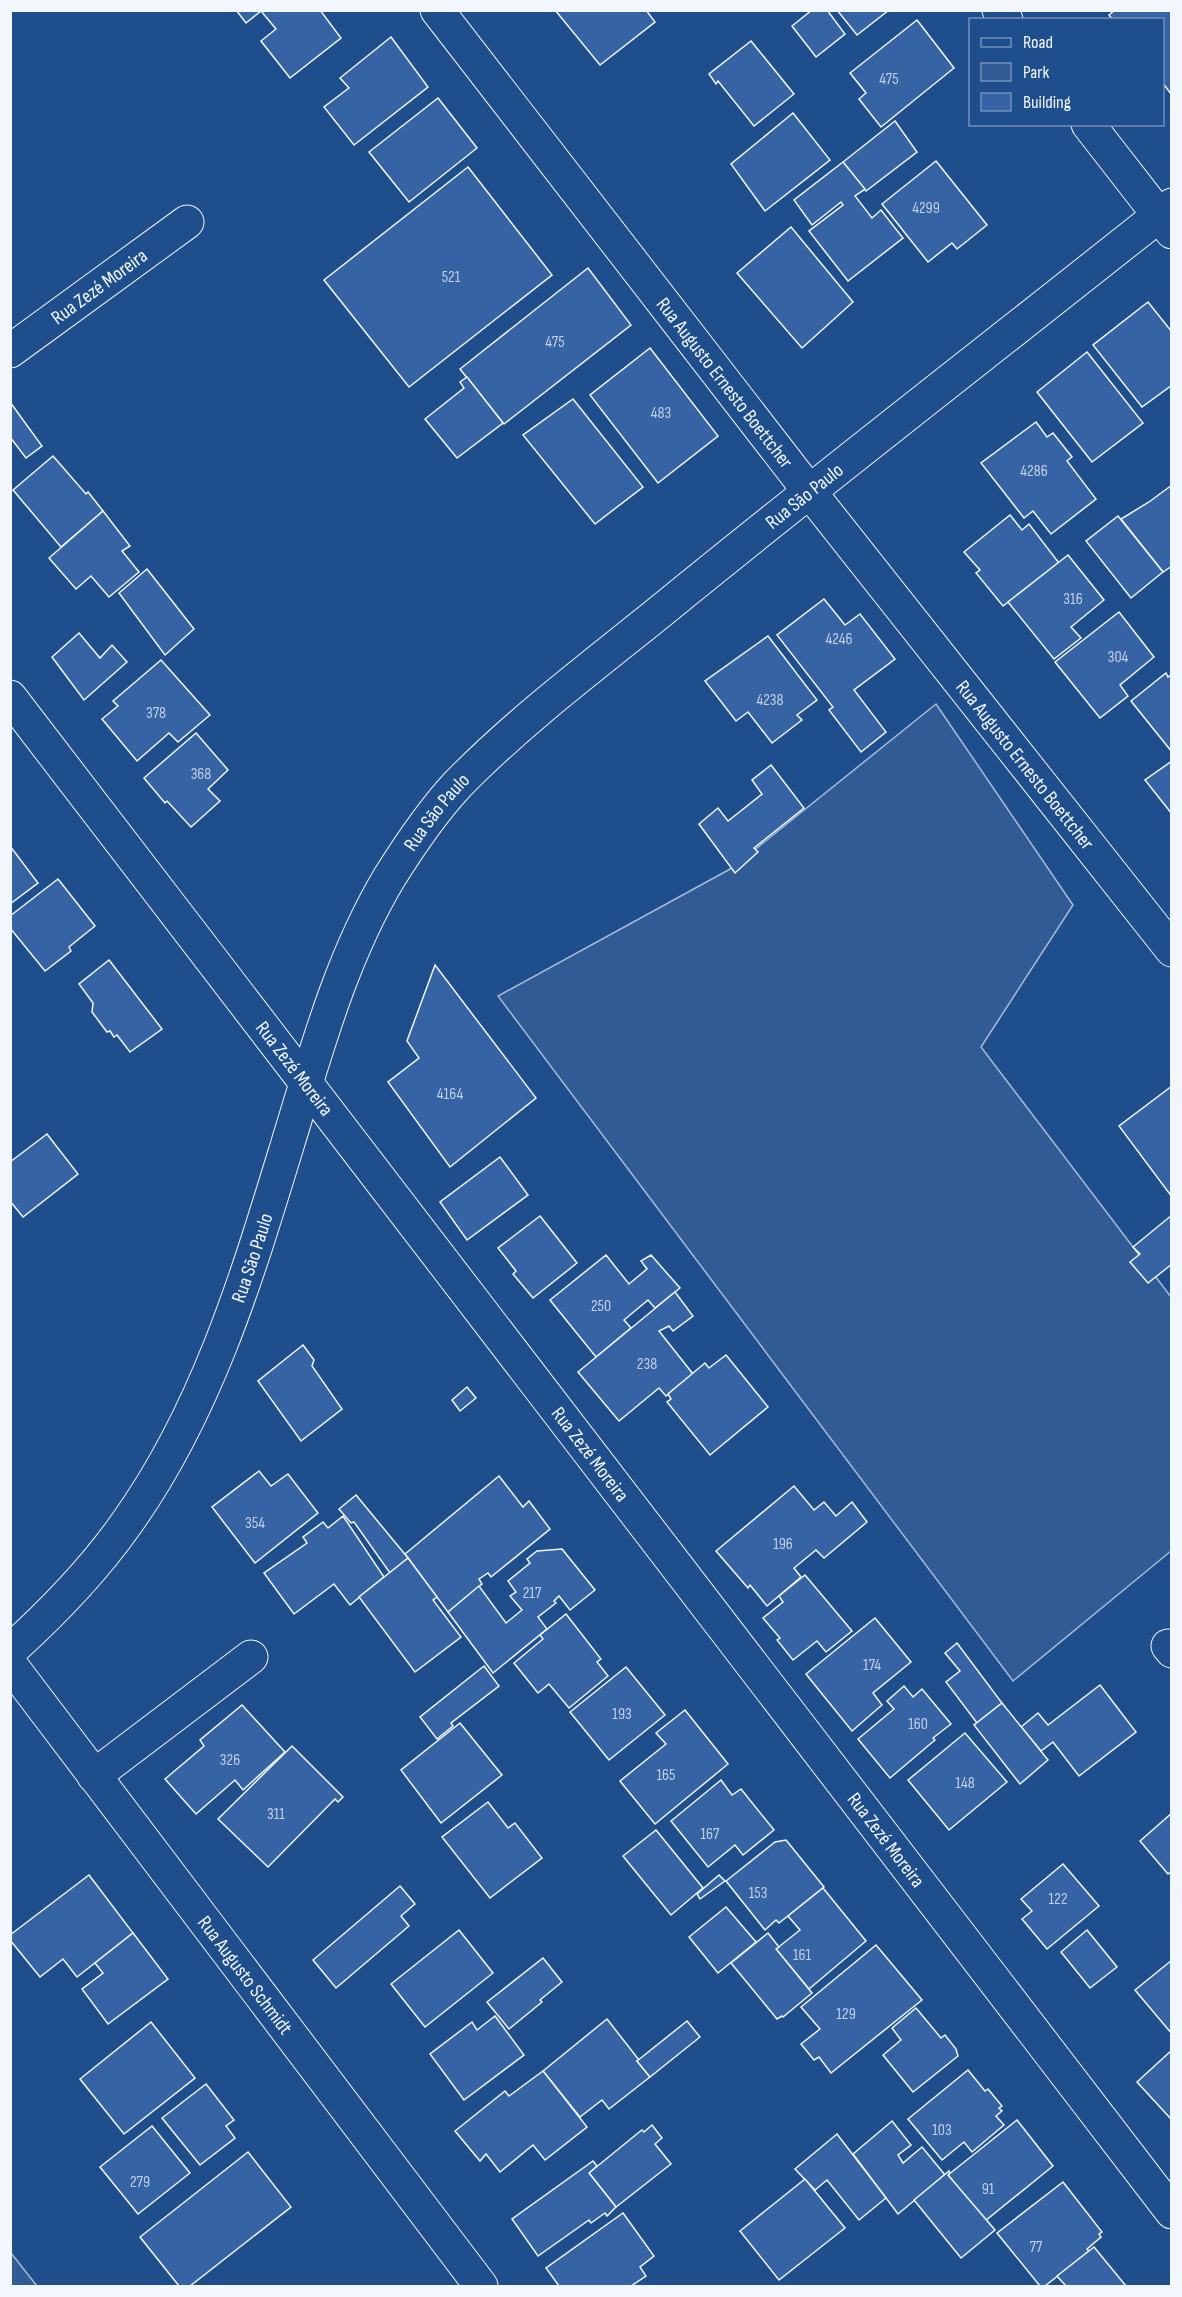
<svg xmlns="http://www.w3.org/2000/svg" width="1182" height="2297" font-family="'Sofia Sans Condensed',sans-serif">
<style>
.green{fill:#305b95;stroke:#a8bbd7;stroke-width:1.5}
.building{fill:#3563a3;stroke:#f2f6ff;stroke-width:1.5}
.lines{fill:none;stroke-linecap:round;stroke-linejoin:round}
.minor-casing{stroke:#f2f6ff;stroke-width:35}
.primary-casing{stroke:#f2f6ff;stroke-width:35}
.minor{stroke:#1f4e8c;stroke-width:33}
.primary{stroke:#1f4e8c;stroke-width:33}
.labels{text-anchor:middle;stroke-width:4.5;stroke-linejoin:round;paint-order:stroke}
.number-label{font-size:16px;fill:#c3d1e8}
.street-label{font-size:20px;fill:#f2f6ff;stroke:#1f4e8c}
</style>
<rect width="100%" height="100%" fill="#1f4e8c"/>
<g class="green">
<path d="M936,704L1073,905L981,1047L1171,1297V1551L1013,1681L498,996L732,868Z"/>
<path d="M10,2253H11L37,2286H11Z"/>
</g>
<g class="building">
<path d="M236,10H320L341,38L290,78L261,41L276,29L261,11L246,23Z"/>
<path d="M555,10H646L655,22L600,65Z"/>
<path d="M812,10H827L845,34L816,57L792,26Z"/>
<path d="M837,10H889L857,35Z"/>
<path d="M1115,10H1172L1171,94L1162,82V20H1113L1109,15Z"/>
<path d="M917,20L954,68L881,127L859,99L866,93L850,73Z"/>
<path d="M391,37L428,87L354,145L324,107L349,88L340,78Z"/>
<path d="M751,41L794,94L754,126L718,81L716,84L709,74Z"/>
<path d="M438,98L477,148L409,202L369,152Z"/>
<path d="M793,113L830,160L765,211L731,164Z"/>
<path d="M895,121L917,152L866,191L843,162Z"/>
<path d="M936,161L987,225L957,249L952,243L928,262L882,204Z"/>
<path d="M843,162L865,189L855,196L872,218L881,210L903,238L848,281L809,231L843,205L841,202L812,225L794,200Z"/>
<path d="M468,167L552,275L409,387L324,280Z"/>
<path d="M791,227L853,302L802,348L737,273Z"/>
<path d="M588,268L631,325L504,424L460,369Z"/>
<path d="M1148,302L1172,332V385L1142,407L1093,345Z"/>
<path d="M650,348L718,436L658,483L590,395Z"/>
<path d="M1087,352L1143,423L1092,462L1037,392Z"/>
<path d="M467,377L503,423L457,458L425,419L464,388L460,382Z"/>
<path d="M573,399L643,487L595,524L523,435Z"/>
<path d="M10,402L42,446L26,458L10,437Z"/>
<path d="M1036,422L1047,437L1053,433L1072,457L1067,461L1096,499L1051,534L1033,511L1024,518L981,463Z"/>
<path d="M53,456L86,494L88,492L103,511L61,547L13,490Z"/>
<path d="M1172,485V566L1163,572L1121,519L1149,502Z"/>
<path d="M103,511L130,546L122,551L139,572L109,597L91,576L76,589L49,558Z"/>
<path d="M1010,515L1022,530L1029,524L1059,563L1003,606L976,573L980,570L964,552Z"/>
<path d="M1118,516L1163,572L1131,598L1086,541Z"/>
<path d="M1068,555L1104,600L1071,627L1081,638L1054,659L1008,602Z"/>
<path d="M147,569L194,629L165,655L119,593Z"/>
<path d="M824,599L845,625L860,614L895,659L854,690L886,732L861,752L829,710L833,707L777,635Z"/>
<path d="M1119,612L1154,657L1120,685L1128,696L1100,718L1055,662Z"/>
<path d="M79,633L100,658L112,645L127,662L84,700L52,657Z"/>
<path d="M768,636L817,700L797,715L802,720L772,743L748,712L736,721L705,681Z"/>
<path d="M161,660L210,715L178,742L169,733L137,761L102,719L118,706L113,701Z"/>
<path d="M1166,673L1168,677L1172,674V752L1131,701Z"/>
<path d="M196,733L228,770L208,789L220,801L191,827L167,801L165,803L144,778Z"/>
<path d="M1172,761V814L1145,780Z"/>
<path d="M771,765L804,808L754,848L758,852L735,873L699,824L718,808L728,821L762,794L752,780Z"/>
<path d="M10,846L38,883L10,904Z"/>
<path d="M58,879L95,926L69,947L71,951L45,971L10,928V916Z"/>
<path d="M109,960L162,1029L130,1052L117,1035L114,1037L110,1031L107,1032L92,1012L93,1003L79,984Z"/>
<path d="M435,965L536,1098L450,1167L388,1082L419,1058L407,1041Z"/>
<path d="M1172,1086V1197L1119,1126Z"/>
<path d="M47,1134L78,1174L23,1217L10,1201V1162Z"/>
<path d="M500,1157L528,1195L467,1240L440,1202Z"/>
<path d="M1172,1215V1264L1148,1283L1130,1262L1140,1254L1133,1247Z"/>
<path d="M540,1216L577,1263L533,1298L513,1274L516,1271L498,1248Z"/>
<path d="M606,1255L629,1284L647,1269L641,1261L651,1255L680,1288L655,1308L648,1300L624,1320L631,1328L596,1357L550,1300Z"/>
<path d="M675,1292L693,1316L673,1331L669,1326L659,1331L693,1374L666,1396L659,1388L619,1421L578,1372Z"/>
<path d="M303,1345L314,1360L312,1366L342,1409L301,1441L258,1381Z"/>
<path d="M726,1355L768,1407L710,1455L667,1402L671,1399L668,1394L705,1363L709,1368Z"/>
<path d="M467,1387L476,1398L460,1411L452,1400Z"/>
<path d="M259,1471L271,1486L288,1474L318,1513L255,1563L212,1507Z"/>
<path d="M499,1476L523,1507L529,1501L550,1529L491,1577L488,1573L479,1579L482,1584L448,1612L405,1554Z"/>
<path d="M794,1486L814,1510L824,1502L836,1516L852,1502L867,1522L824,1558L816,1550L794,1568L801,1577L767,1606L750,1585L748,1588L716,1551Z"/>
<path d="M356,1495L408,1558L390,1573L354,1522L351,1523L339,1509Z"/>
<path d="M343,1516L384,1577L350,1605L334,1584L294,1614L264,1573L307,1543L303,1537L323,1522L328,1528Z"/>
<path d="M562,1549L595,1590L570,1610L559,1596L554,1601L556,1603L538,1617L547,1629L493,1673L448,1612L479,1586L506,1623L522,1610L510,1596L516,1592L508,1581L530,1563L527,1559L537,1551Z"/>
<path d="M408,1558L437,1597L433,1600L461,1637L415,1672L359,1597Z"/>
<path d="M805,1575L852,1631L826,1652L817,1641L793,1660L777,1640L780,1638L763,1618L783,1602L779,1596Z"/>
<path d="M566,1614L601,1659L597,1662L608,1676L569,1708L549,1684L538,1693L514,1663L543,1639L540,1635Z"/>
<path d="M875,1618L911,1662L873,1693L882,1705L852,1731L806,1674Z"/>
<path d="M957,1643L1002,1703L977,1723L946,1682L960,1671L945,1653Z"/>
<path d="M484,1666L499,1686L451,1723L453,1726L437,1739L420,1717Z"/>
<path d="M626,1667L665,1715L609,1760L570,1712Z"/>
<path d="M1100,1685L1136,1732L1079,1776L1053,1742L1041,1751L1021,1727L1038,1713L1048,1725Z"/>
<path d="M904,1686L913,1697L922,1689L951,1724L933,1738L935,1740L890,1778L858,1739L894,1709L887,1701Z"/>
<path d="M1002,1703L1048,1760L1020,1784L974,1725Z"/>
<path d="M242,1705L285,1752L243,1790L235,1780L196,1814L165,1779L204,1746L200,1740Z"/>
<path d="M685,1710L728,1764L655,1824L620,1781L666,1744L656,1733Z"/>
<path d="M460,1723L502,1775L441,1823L401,1770Z"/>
<path d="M965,1733L1007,1782L949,1830L908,1780Z"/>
<path d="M292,1746L343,1797L338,1802L335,1799L268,1867L218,1819Z"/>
<path d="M721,1780L732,1795L741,1789L774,1830L743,1855L735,1845L708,1867L671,1821Z"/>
<path d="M488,1802L508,1828L515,1823L542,1858L490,1898L442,1837Z"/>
<path d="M1172,1813V1871L1168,1874L1140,1841Z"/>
<path d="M656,1830L703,1888L671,1915L623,1856Z"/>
<path d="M786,1840L824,1887L779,1923L776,1920L765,1930L726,1881L775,1842Z"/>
<path d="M1063,1864L1099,1906L1047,1949L1022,1919L1032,1911L1021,1899Z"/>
<path d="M89,1875L133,1933L77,1977L63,1959L40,1977L10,1940V1935Z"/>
<path d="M719,1875L725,1881L700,1899L697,1894Z"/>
<path d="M400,1886L415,1904L401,1916L409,1926L336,1988L313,1960Z"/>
<path d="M823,1888L866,1941L809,1989L776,1949L800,1930L788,1916Z"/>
<path d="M726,1907L756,1942L718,1973L689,1937Z"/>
<path d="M459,1930L493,1973L425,2027L391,1984Z"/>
<path d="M1087,1930L1117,1967L1090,1988L1061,1952Z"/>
<path d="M133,1933L168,1979L108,2024L82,1989L103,1973L95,1963Z"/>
<path d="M768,1933L779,1947L776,1949L812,1993L783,2017L782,2016L777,2019L731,1963Z"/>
<path d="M876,1945L922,2000L831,2073L819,2057L814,2060L801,2044L820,2029L801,2007Z"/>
<path d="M543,1958L562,1982L540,2000L542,2002L509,2029L487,2002Z"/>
<path d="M1172,1960V2034L1135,1990Z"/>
<path d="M916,2008L941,2038L945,2035L956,2049L958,2056L913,2092L883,2055L901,2040L892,2028Z"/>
<path d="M495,2016L524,2055L464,2100L430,2054L472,2022L477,2030Z"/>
<path d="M607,2019L639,2060L637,2061L650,2077L609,2109L602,2100L580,2117L543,2071Z"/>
<path d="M687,2021L700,2037L650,2077L637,2061Z"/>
<path d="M151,2022L195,2078L124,2134L80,2079Z"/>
<path d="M1172,2050V2119H1171L1137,2082Z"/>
<path d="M968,2070L985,2091L988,2089L1002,2106L999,2108L1002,2111L996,2116L1004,2125L972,2152L964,2142L942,2160L908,2119Z"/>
<path d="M543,2071L587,2127L545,2160L533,2145L500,2172L486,2154L480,2161L455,2131L505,2091L509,2096Z"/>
<path d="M206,2084L234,2120L226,2126L235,2138L200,2165L162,2118Z"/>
<path d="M1017,2120L1053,2166L985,2221L948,2175Z"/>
<path d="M892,2121L911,2145L898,2155L903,2163L922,2147L945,2175L898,2214L853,2154Z"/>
<path d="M652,2125L662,2138L655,2144L671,2164L616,2207L589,2173L638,2133L642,2130L644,2132Z"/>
<path d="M152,2126L190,2173L138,2214L100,2167Z"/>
<path d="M837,2134L886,2198L859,2220L827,2180L815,2190L795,2169Z"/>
<path d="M248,2152L291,2207L190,2286H179L140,2237Z"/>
<path d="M593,2161L597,2166L589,2173L616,2207L607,2216L605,2213L591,2223L589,2220L538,2256L512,2219Z"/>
<path d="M949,2171L950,2173L948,2175L995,2230L961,2258L914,2200Z"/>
<path d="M805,2179L845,2228L779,2280L740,2231Z"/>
<path d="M1063,2182L1102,2232L1099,2234L1101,2237L1087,2249L1089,2251L1045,2286H1040L997,2233Z"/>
<path d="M623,2213L654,2256L640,2267L646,2276L631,2286H559L546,2268Z"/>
<path d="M1094,2247L1126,2286H1066L1057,2276Z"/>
</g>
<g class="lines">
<defs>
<g id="minor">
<path id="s1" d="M437,10L809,491L1172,950"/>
<path d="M999,10L1006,20"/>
<path d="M1088,124L1172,232"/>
<path id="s2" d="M10,351L187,222"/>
<path id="s3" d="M10,697L1172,2212"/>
<path d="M1168,1646L1172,1651"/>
<path id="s4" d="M10,1664L481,2286"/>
<path d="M94,1776L251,1657"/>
</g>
<g id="primary">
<path id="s5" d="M10,1651C53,1612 93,1571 126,1524C207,1411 247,1277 287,1146C315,1055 340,960 389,878C409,846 431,813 457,785C525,715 608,655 683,593C844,462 1009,335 1172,205"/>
</g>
</defs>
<use href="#minor" class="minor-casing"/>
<use href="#primary" class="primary-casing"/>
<use href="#minor" class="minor"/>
<use href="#primary" class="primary"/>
</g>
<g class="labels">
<g class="number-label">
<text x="889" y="84">475</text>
<text x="926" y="213">4299</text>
<text x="451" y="282">521</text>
<text x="555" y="347">475</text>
<text x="661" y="418">483</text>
<text x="1034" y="476">4286</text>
<text x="1073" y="604">316</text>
<text x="839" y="644">4246</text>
<text x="1118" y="662">304</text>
<text x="770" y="705">4238</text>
<text x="156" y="718">378</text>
<text x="201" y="779">368</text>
<text x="450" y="1099">4164</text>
<text x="601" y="1311">250</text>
<text x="647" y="1369">238</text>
<text x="255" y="1528">354</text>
<text x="783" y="1549">196</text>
<text x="532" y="1598">217</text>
<text x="872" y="1670">174</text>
<text x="622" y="1719">193</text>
<text x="918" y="1729">160</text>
<text x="230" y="1765">326</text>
<text x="666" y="1780">165</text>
<text x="965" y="1788">148</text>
<text x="276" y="1819">311</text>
<text x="710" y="1839">167</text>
<text x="758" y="1898">153</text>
<text x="1058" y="1904">122</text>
<text x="802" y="1960">161</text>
<text x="846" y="2019">129</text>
<text x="942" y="2135">103</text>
<text x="140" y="2187">279</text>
<text x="988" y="2194">91</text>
<text x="1036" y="2252">77</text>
</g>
<g class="street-label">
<text dy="7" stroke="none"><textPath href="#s2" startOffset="110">Rua Zezé Moreira</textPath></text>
<text dy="7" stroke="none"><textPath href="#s1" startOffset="471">Rua Augusto Ernesto Boettcher</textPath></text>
<text dy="7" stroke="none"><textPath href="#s5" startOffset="1440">Rua São Paulo</textPath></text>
<text dy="7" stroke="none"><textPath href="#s1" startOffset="957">Rua Augusto Ernesto Boettcher</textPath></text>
<text dy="7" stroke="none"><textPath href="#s5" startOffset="954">Rua São Paulo</textPath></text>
<text dy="7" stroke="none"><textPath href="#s3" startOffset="468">Rua Zezé Moreira</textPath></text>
<text dy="7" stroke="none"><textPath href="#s5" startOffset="468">Rua São Paulo</textPath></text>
<text dy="7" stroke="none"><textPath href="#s3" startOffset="954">Rua Zezé Moreira</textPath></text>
<text dy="7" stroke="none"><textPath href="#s3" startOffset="1440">Rua Zezé Moreira</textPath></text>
<text dy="7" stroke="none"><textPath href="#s4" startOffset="390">Rua Augusto Schmidt</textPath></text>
</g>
</g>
<rect width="1182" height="2297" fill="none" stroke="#f2f6ff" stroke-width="24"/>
<rect x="969" y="18" width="195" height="108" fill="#1f4e8c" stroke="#7391ba" stroke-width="1.5"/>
<rect x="981" y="38" width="30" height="9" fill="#1f4e8c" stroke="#7391ba" stroke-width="1.5"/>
<text x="1023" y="48" font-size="18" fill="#f2f6ff">Road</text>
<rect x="981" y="63" width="30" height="18" fill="#305b95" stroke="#7391ba" stroke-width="1.5"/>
<text x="1023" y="78" font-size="18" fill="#f2f6ff">Park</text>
<rect x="981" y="93" width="30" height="18" fill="#3563a3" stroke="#7391ba" stroke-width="1.5"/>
<text x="1023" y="108" font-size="18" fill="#f2f6ff">Building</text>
</svg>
